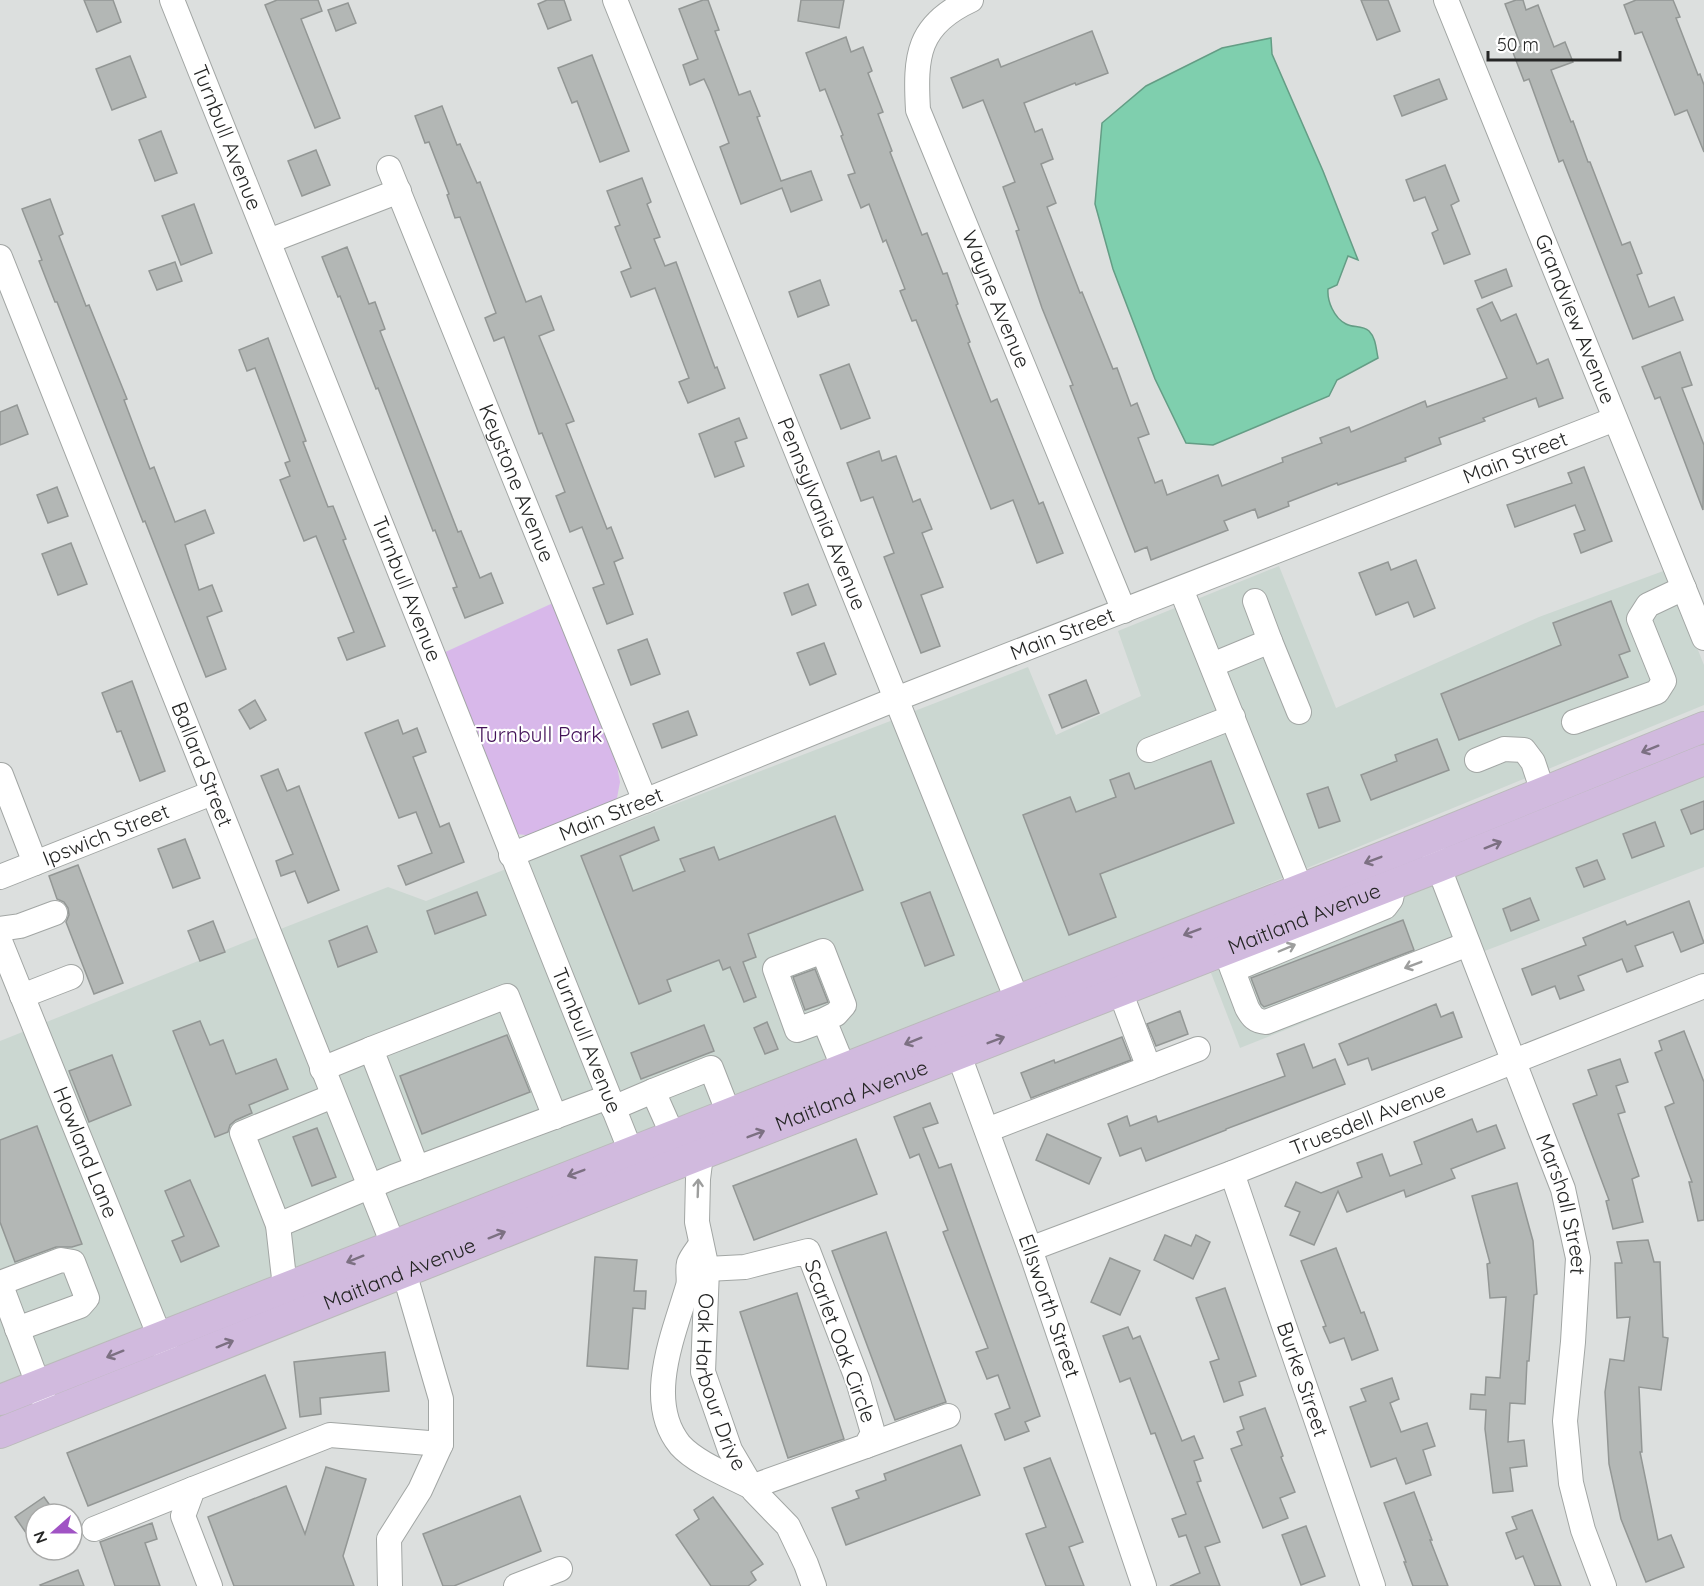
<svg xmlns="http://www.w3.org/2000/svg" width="1704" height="1586" font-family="Quicksand,sans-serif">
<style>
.built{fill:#cbd7d1}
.green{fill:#d8b8ea}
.water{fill:#7fcfae;stroke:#649d85;stroke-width:1.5}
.building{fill:#b3b7b5;stroke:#939795;stroke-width:1.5}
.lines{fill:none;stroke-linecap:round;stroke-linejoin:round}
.minor-casing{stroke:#a2a6a4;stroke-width:26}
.major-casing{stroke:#bababa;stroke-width:32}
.minor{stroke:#fff;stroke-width:24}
.major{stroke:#d1bade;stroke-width:30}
.oneway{stroke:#7c7082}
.oneway2{stroke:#9d9e9d}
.labels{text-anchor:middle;stroke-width:4.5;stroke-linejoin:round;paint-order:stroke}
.street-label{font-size:21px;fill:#262726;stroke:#fff}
.park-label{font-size:21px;fill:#421157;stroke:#fff}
</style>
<rect width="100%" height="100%" fill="#dcdfde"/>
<g class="built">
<path d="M1279,566L1336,708L1539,617L1666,570L1704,665V705L1022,985L912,712L1028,667L1056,735L1141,696L1118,631Z"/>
<path d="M893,720L1003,993L636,1138L525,862Z"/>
<path d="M1704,772V867L1482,952L1452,875Z"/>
<path d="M506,869L617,1145L398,1230L278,930L388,887L426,901Z"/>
<path d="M1433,882L1463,959L1240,1048L1211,973Z"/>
<path d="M258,937L379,1238L164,1321L44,1023Z"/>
<path d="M25,1031L145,1329L0,1386V1041Z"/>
</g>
<path class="green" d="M553,603L617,766L620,782L617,798L606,806L537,836L515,834L441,654Z"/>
<path class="water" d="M1271,38L1272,54L1323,171L1358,260L1348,256L1337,285L1328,289C1327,301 1334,318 1346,324C1353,328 1362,325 1369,331C1376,338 1376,349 1378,358L1337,380L1329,396L1213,445L1186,443L1155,379L1113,269L1095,204L1102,123L1146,86L1222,48Z"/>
<g class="building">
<path d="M84,0H113L121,22L97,32Z"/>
<path d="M277,0H318L322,11L301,19L340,118L315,128L265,5Z"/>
<path d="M547,0H564L571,20L548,29L538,4Z"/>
<path d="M703,0H708L719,30L715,31L739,95L750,91L760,116L757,117L781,181L811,171L822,200L791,212L782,188L741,204L720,147L729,143L710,92L704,79L690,85L683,65L698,59L679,9Z"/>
<path d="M801,0H844L839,28L798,21Z"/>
<path d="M1361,0H1388L1400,31L1377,40Z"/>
<path d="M1516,0H1523L1526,10L1538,5L1554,47L1565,42L1573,62L1551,70L1571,122L1573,121L1588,162H1590L1622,245L1630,242L1642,273L1637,275L1649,307L1674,297L1683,320L1633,339L1563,160L1559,162L1529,79L1524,81L1512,50L1521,46L1505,4Z"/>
<path d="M1636,0H1673L1680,17L1676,18L1698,75L1700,74L1704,85V152L1687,110L1675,115L1642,32L1635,34L1624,5Z"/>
<path d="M348,3L356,23L336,31L328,10Z"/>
<path d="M1092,31L1108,73L1076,85L1075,83L1024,103L1035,132L1042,129L1053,159L1041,164L1056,203L1047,207L1080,293L1082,292L1113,369L1117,368L1131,406L1137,403L1149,434L1138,438L1155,483L1162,480L1167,495L1218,475L1222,486L1283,462L1282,458L1322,443L1320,438L1349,427L1351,432L1425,401L1427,407L1507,378L1477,309L1492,302L1501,321L1516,314L1537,364L1548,359L1563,398L1539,407L1536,398L1483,418L1485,421L1439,438L1441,444L1405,458L1406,461L1338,485L1337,483L1288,502L1289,506L1258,518L1255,509L1224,521L1228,530L1151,560L1147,547L1135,552L1070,386L1073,385L1042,308L1016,231L1019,230L1003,187L1015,182L998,138L983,100L963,108L951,78L998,59L1001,67Z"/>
<path d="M846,37L851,52L863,47L872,71L868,73L883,112L878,114L892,151L890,152L922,235L927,233L943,274L947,273L958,304L956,305L970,342L968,343L991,402L997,399L1039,504L1043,502L1063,553L1037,563L1013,500L991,509L916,320L912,321L900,291L905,289L886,240L883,242L869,204L861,208L848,175L855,173L841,136L843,135L825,89L820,91L806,53Z"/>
<path d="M592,55L629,151L600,162L577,101L572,103L558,68Z"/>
<path d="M130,56L146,97L112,110L96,69Z"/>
<path d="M1439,79L1447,99L1402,116L1394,96Z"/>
<path d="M442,106L457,145L460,144L477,183L480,182L526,302L541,296L554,330L539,336L574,421L566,424L607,529L611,527L623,558L614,562L633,614L607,624L593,588L604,584L582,527L570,532L556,496L565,492L542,433L539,434L504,337L494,341L485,318L496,313L460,217L455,218L447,195L449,194L429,142L425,143L415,116Z"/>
<path d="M161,131L177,173L155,181L139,140Z"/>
<path d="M316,150L330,185L302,196L288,161Z"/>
<path d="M1445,165L1459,201L1451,205L1470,254L1444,264L1432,233L1438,230L1425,197L1414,201L1406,180Z"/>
<path d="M642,178L651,202L647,204L660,237L654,239L665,266L676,262L715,368L717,367L725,388L688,403L679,382L689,378L655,288L631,297L621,272L631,268L615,227L620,225L607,191Z"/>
<path d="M50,199L63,234L59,236L86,306L89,305L127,399L124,400L150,469L154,467L175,522L205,510L214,533L185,545L199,590L212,585L222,611L207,617L226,669L206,677L145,521L143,522L57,302H55L39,261L42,260L22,209Z"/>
<path d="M194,204L212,253L181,265L162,216Z"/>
<path d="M347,247L369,304L375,302L385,329L380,331L458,532L461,531L480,578L491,573L503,603L465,618L453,588L457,587L435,530L433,531L378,388L376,389L340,296L338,297L322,257Z"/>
<path d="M175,262L182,281L157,290L149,271Z"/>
<path d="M1506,269L1512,286L1482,298L1475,281Z"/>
<path d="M820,280L829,305L798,317L789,292Z"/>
<path d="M268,338L306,441L303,442L328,507L333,506L346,539L343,540L385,646L347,660L338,638L354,632L316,536L304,541L280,480L290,476L285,463L290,461L255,368L247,371L239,350Z"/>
<path d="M1680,352L1692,385L1682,388L1704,445L1703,510L1660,397L1655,399L1642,367Z"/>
<path d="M849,364L870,418L841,429L820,375Z"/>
<path d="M17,405L28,434L0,445V412Z"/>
<path d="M739,418L747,438L735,442L744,466L715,477L699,434Z"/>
<path d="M879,451L882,461L896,456L913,502L920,499L932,529L922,533L943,587L921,595L940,646L921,653L884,557L894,553L873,497L861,501L847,463Z"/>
<path d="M1584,467L1612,541L1581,553L1574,534L1585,530L1575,505L1515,527L1507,505L1572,483L1568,473Z"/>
<path d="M57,487L68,516L48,523L37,495Z"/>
<path d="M71,543L87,584L58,595L42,554Z"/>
<path d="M1416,560L1435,608L1414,617L1408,602L1376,615L1359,573L1388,562L1391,570Z"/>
<path d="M808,584L816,605L792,615L784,593Z"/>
<path d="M1611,601L1630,651L1619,655L1628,677L1459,740L1441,694L1561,645L1553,623Z"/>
<path d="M647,639L660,674L631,685L618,650Z"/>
<path d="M824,643L836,674L810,685L797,653Z"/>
<path d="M1086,680L1099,713L1062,728L1049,695Z"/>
<path d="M132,681L165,771L140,781L121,731L117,732L102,693Z"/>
<path d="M255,700L266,720L250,729L239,710Z"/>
<path d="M688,711L697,735L662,748L653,724Z"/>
<path d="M398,720L403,734L417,728L426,752L413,757L440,827L449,823L464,862L406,885L398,866L432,853L416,812L399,818L365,733Z"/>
<path d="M1437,739L1449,770L1371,800L1361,775L1397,761L1395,755Z"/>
<path d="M1211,761L1234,823L1100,874L1116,917L1069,935L1023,815L1070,797L1076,812L1116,797L1110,780L1129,773L1135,789Z"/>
<path d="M278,769L287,791L299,786L339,890L308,903L295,871L281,876L276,861L293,854L261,776Z"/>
<path d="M1328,787L1340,821L1319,828L1307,794Z"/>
<path d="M1704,801V829L1691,834L1681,810Z"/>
<path d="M835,816L863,890L748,934L756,957L743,962L756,997L744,1002L730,967L723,970L719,960L667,980L671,991L639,1004L581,856L654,827L659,840L620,856L633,891L685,871L680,859L714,847L719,860Z"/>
<path d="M1655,822L1664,846L1632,858L1623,834Z"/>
<path d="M185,839L200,878L173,888L158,849Z"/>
<path d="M1597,860L1605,879L1584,887L1576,868Z"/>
<path d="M78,865L123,983L94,994L66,922L69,915L68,908L64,902L57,899L49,876Z"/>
<path d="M477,892L486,915L435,934L427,911Z"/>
<path d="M930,892L954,955L925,966L901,903Z"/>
<path d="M1530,898L1539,920L1511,931L1503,909Z"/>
<path d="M1689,901L1704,943L1681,952L1673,932L1635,946L1643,966L1627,972L1622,959L1578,976L1584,990L1560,999L1555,986L1532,995L1522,969L1586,945L1583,938L1625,921L1627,925Z"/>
<path d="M1403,920L1414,950L1264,1007L1261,1004L1251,978Z"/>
<path d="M213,921L225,952L200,961L188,931Z"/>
<path d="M367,926L377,952L338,967L329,941Z"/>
<path d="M815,969L828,1002L805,1010L793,977Z"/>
<path d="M1436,1004L1441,1017L1453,1012L1462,1037L1372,1070L1368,1058L1348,1065L1339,1044Z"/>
<path d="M1180,1011L1188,1034L1156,1046L1147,1024Z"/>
<path d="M200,1021L210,1045L223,1040L236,1074L276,1059L288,1089L249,1105L252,1113L236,1120L230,1125L228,1132L215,1137L173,1031Z"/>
<path d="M767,1022L778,1049L765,1054L754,1028Z"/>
<path d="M704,1025L714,1051L641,1079L631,1053Z"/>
<path d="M1684,1031L1704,1082V1220L1698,1221L1689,1182H1692L1665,1107L1674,1103L1655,1053L1662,1050L1659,1041Z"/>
<path d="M507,1035L530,1092L422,1134L400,1076Z"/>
<path d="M1122,1037L1131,1060L1031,1098L1021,1073L1054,1060L1055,1063Z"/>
<path d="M1304,1044L1313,1068L1335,1059L1345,1084L1226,1129V1130L1146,1161L1141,1148L1120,1156L1108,1124L1127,1116L1130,1126L1156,1116L1158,1122L1285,1076L1277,1054Z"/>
<path d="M112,1055L131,1105L89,1122L69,1071Z"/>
<path d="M1620,1059L1628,1082L1616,1086L1625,1112L1618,1114L1639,1176L1632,1179L1643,1222L1613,1229L1606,1201L1609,1200L1573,1104L1597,1095L1588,1070Z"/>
<path d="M930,1103L938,1123L923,1128L939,1168L951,1164L1040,1416L1025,1422L1029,1431L1005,1440L995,1414L1010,1408L998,1375L987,1379L976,1352L988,1348L943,1232L948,1230L919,1154L910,1158L894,1117Z"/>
<path d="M1472,1119L1477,1132L1496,1125L1505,1148L1451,1169L1455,1178L1406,1197L1404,1190L1347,1212L1338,1191L1314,1245L1290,1235L1300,1212L1285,1206L1296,1182L1321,1193L1362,1177L1357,1163L1382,1154L1390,1176L1422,1164L1414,1142Z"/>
<path d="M37,1126L82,1244L72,1247H56L15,1262L0,1222V1140Z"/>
<path d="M317,1128L336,1177L312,1186L293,1137Z"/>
<path d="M1047,1134L1101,1158L1089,1184L1036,1160Z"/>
<path d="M856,1139L877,1194L754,1240L733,1186Z"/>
<path d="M190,1180L219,1246L181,1262L172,1241L184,1236L165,1191Z"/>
<path d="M1517,1183L1533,1241L1537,1294L1534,1295L1529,1361H1527L1525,1404L1510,1403L1508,1442L1524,1440L1527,1466L1510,1468L1513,1491L1493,1493L1485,1429L1486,1410L1470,1409L1471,1394L1485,1395L1486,1377L1500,1378L1506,1297L1490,1298L1487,1264L1490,1263L1472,1196Z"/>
<path d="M886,1232L946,1402L895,1420L832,1251Z"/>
<path d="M1165,1235L1191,1246L1196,1235L1210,1242L1193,1279L1154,1260Z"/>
<path d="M1648,1240L1654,1262H1660L1663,1337L1668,1338L1661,1390L1639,1387L1642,1452H1640L1658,1540L1671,1535L1684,1567L1646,1582L1621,1519L1609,1464L1605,1392L1610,1359L1624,1361L1630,1317L1617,1318L1615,1263H1622L1617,1242Z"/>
<path d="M1336,1248L1361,1313L1364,1312L1378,1350L1352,1360L1344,1338L1330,1343L1323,1327L1326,1326L1301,1261Z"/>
<path d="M595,1257L637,1260L634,1291H646L645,1309L633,1308L628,1369L587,1366Z"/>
<path d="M1110,1258L1140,1271L1120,1315L1091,1302Z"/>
<path d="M1225,1288L1256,1376L1239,1382L1243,1395L1224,1402L1210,1362L1219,1359L1196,1298Z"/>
<path d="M797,1293L844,1439L788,1458L740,1312Z"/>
<path d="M1128,1327L1133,1339L1140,1336L1182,1441L1194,1436L1203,1458L1194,1461L1201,1481L1197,1482L1220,1542L1205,1547L1220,1586H1170L1200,1573L1186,1535L1179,1537L1172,1519L1186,1514L1155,1433L1151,1434L1130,1378L1120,1382L1103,1336Z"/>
<path d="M385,1352L389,1391L320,1398L321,1414L300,1417L294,1362Z"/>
<path d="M265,1375L286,1428L88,1506L67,1453Z"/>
<path d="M1392,1378L1399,1399L1390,1403L1401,1432L1427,1423L1435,1446L1423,1450L1431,1475L1406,1484L1396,1458L1371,1467L1350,1407L1366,1401L1361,1389Z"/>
<path d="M1265,1408L1283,1456L1281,1457L1295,1492L1280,1498L1288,1518L1263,1528L1231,1449L1242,1445L1237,1432L1244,1429L1240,1417Z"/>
<path d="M961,1445L980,1495L846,1545L832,1508L859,1498L856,1491L886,1480L884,1474Z"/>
<path d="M1050,1458L1083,1542L1069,1547L1084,1586H1046L1026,1534L1046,1527L1024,1468Z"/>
<path d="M326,1467L366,1479L343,1556L354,1586H234L208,1517L286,1486L305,1534Z"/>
<path d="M1414,1492L1432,1540H1430L1448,1586H1413L1404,1562H1406L1384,1503Z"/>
<path d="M520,1496L541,1551L454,1586H443L423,1534Z"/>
<path d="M44,1497L56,1514H36V1547L15,1517Z"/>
<path d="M713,1497L763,1564L751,1572L756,1580L748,1586H711L676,1535L699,1519L694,1510Z"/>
<path d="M1532,1510L1551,1560L1561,1586H1535L1523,1556L1516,1559L1506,1533L1517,1529L1512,1517Z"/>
<path d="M152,1523L157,1539L145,1543L160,1586H115L100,1542Z"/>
<path d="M1306,1526L1325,1576L1301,1585L1282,1535Z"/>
<path d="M78,1570L84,1586H41L40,1585Z"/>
</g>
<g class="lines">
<defs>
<g id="minor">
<path id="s1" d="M172,0L637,1167"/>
<path id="s2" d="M615,0L1024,1017"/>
<path id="s3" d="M971,0C917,25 915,56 918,110L1124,611"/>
<path id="s4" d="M1446,0L1704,638"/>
<path id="s5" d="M389,168L645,801"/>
<path d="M269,241L399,191"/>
<path id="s6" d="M0,257L404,1272L441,1399V1444L420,1490L389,1539L390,1586"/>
<path d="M1181,589L1301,889"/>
<path d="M1270,641L1299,712"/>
<path d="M1212,665L1270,641L1255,601"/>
<path d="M1574,722L1657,692L1664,681L1639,619L1648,605L1684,588"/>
<path d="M1149,750L1233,717"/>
<path d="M1477,760L1504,749L1524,750L1533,762L1543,792"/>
<path d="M1,775L35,863"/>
<path id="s7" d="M1432,850L1563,1189L1578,1258L1573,1342L1565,1421L1571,1483L1583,1530L1604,1586"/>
<path id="s8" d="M511,855L896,699L1615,419"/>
<path id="s9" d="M0,877L212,793"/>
<path d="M0,929L20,926L55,913"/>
<path id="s10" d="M0,941L166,1352"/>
<path d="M1225,950L1247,1008C1252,1017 1255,1021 1266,1022L1468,944"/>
<path d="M1233,970L1385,907L1391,899L1394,884"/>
<path d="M1120,991L1149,1068"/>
<path d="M22,996L71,977"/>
<path d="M824,1020L797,1030L775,969L823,951L844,1005L836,1014L824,1020L844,1069"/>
<path id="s11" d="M953,1039L1030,1249L1144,1586"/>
<path d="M322,1069L371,1049"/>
<path d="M613,1108L653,1091"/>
<path d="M987,1130L1198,1049"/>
<path d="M673,1136L653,1091L711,1068L729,1114"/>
<path id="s12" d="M701,1155L698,1179L697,1222L707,1269L703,1372L730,1450L754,1491L788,1526L806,1564L814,1586"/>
<path d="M417,1168L371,1049L507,996L555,1117"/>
<path id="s13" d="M1232,1173L1373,1586"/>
<path d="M278,1225L393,1177L608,1097"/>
<path d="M701,1244C698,1249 691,1257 689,1263C687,1271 690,1279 688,1286C674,1334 644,1401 680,1445C696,1463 730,1476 751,1487L866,1446L873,1433L858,1381L808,1251L745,1267L707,1269"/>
<path id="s14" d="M1030,1249L1232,1173L1704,986"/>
<path d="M0,1283L61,1260L73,1262L87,1298L80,1306L17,1329"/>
<path d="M0,1283L44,1400"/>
<path d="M285,1287L278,1225L242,1133L333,1096"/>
<path d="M866,1446L948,1416"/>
<path d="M94,1529L193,1489"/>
<path d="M210,1586L183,1516L193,1489L330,1435L441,1444"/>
<path d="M516,1586L560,1569"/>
</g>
<g id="major">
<path d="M0,1400L1428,839L1704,727"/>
<path id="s15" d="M0,1433L641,1178L1438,867L1704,760"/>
</g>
</defs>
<use href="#minor" class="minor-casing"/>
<use href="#major" class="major-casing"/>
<use href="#minor" class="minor"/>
<use href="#major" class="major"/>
</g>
<defs><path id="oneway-shaft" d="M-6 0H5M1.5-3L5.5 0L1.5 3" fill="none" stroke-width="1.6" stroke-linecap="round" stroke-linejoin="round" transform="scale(1.5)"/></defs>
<g class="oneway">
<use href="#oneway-shaft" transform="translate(1650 749) rotate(158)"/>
<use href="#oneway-shaft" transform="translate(1493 845) rotate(-22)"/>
<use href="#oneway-shaft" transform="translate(1373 860) rotate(159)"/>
<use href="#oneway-shaft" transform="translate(1192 932) rotate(159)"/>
<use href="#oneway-shaft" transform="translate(996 1040) rotate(-21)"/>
<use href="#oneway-shaft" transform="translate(913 1041) rotate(158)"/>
<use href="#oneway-shaft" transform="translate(756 1134) rotate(-21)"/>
<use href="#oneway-shaft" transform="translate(576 1173) rotate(159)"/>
<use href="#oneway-shaft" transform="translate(497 1235) rotate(-22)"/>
<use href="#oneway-shaft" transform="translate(355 1259) rotate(158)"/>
<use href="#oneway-shaft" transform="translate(225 1344) rotate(-22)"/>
<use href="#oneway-shaft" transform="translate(115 1354) rotate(158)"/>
</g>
<g class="oneway2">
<use href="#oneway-shaft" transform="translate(1287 948) rotate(-23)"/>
<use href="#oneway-shaft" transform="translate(1413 965) rotate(159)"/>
<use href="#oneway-shaft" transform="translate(698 1188) rotate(-88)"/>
</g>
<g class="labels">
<g class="street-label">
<text dy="7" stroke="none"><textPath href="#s1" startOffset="148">Turnbull Avenue</textPath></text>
<text dy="7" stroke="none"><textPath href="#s3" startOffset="338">Wayne Avenue</textPath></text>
<text dy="7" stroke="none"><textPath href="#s4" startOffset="344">Grandview Avenue</textPath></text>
<text dy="7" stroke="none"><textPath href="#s8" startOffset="1080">Main Street</textPath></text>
<text dy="7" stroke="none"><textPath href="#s5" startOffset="340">Keystone Avenue</textPath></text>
<text dy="7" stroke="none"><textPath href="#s2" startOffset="554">Pennsylvania Avenue</textPath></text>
<text dy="7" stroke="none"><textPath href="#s1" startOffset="634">Turnbull Avenue</textPath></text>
<text dy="7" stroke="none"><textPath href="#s8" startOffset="594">Main Street</textPath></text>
<text dy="7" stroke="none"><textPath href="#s6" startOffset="546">Ballard Street</textPath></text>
<text dy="7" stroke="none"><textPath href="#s8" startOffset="108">Main Street</textPath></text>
<text dy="7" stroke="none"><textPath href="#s9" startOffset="114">Ipswich Street</textPath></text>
<text dy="7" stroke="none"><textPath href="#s15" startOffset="1402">Maitland Avenue</textPath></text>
<text dy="7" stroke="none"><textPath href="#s1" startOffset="1120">Turnbull Avenue</textPath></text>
<text dy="7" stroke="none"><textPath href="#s15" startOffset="916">Maitland Avenue</textPath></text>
<text dy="7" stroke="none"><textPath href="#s14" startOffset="362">Truesdell Avenue</textPath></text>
<text dy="7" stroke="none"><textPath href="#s10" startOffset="228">Howland Lane</textPath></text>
<text dy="7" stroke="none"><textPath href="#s7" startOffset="378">Marshall Street</textPath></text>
<text dy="7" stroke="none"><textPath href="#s15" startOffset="430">Maitland Avenue</textPath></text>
<text dy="7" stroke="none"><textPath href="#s11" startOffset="284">Ellsworth Street</textPath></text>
<text transform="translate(840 1341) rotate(70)" y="7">Scarlet Oak Circle</text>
<text dy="7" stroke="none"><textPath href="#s13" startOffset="218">Burke Street</textPath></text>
<text dy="7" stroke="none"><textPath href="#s12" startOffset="231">Oak Harbour Drive</textPath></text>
</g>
<g class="park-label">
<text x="539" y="742">Turnbull Park</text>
</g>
</g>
<g transform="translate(54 1532) rotate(249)"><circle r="28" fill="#ffffff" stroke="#a8a9a8" stroke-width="1.5"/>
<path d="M0-4.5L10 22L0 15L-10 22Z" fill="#a053c4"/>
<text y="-9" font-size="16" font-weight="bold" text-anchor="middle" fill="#262726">N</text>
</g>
<path d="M1488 51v9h132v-9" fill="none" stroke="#262726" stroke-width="3"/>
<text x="1497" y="51" font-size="18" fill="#262726" stroke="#ffffff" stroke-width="4.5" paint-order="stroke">50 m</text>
</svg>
